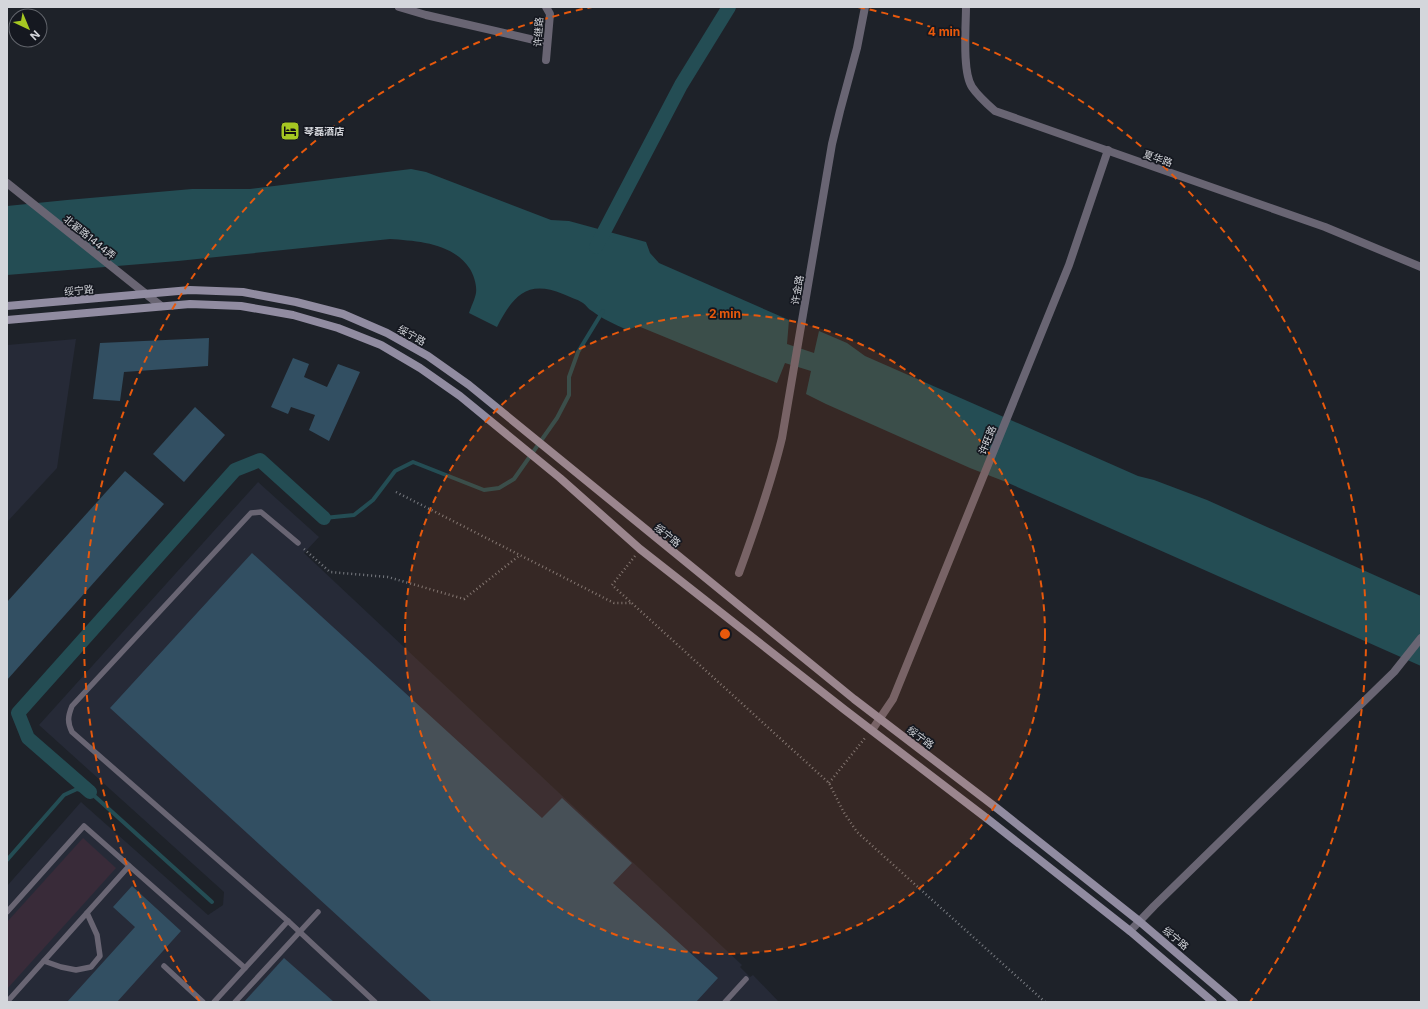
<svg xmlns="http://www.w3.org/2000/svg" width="1428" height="1009" font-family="Inter,'Noto Sans SC',sans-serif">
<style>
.built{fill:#262a37}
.green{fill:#392b39}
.water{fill:#244d54}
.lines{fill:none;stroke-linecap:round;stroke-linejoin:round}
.stream{stroke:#244d54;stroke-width:4}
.canal{stroke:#244d54;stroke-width:14}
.building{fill:#324f62}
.path{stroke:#787b81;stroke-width:2.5;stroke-dasharray:1 3;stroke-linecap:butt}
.service{stroke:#696573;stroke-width:5.5}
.minor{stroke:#696573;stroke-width:8}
.secondary{stroke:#918ca1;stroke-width:8}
.ring{fill:none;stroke:#e8590c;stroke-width:2;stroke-dasharray:7 5}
.labels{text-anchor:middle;stroke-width:3.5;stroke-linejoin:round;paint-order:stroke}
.street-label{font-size:10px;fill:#d4d6db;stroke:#151820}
.poi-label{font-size:10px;font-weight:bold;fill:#d4d6db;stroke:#151820;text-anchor:start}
.centre{fill:#e8590c;stroke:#151820;stroke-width:2}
.ring-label{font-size:12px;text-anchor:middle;font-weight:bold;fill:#e8590c;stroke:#151820;stroke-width:3.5;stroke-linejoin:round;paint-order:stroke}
</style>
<rect width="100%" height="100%" fill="#1e2229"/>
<g class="built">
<path d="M76,339L57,468L7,522V345Z"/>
<path d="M258,482L319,537L304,553L742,965L740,967L750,977L753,975L779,1002H7V886L81,802L208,915L223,905L224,892L39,725Z"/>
</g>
<path class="green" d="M83,838L116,868L7,989V922Z"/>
<path class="water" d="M411,169L426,172L551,220L569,221L646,242L650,253L659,263L789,320L787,344L814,353L819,331L847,343L865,356L1138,476L1154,480L1207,500L1421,596V666L1006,482L970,468L826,404L806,394L811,371L785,363L777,383L638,326L627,330C615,324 602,319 592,311C588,309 586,305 583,303C577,299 569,297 563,294C527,279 513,296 497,327L469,313C471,307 475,299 476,293C477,285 474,276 470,269C453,243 418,241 390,239L178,261L7,275V206L67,200L192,189H250Z"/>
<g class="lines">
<g class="stream">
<path d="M324,518L354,515L373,500L395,471L413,462L484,490L499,488L514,479L557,418L569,395V377L578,352L603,311"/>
<path d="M7,860L64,795L77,789L90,792L212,902"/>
</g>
<g class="canal">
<path d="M596,247L681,85L729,7"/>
<path d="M90,792L28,738L18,713L235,470L260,460L324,518"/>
</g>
</g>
<g class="building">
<path d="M209,338L208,366L124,372L120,401L93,399L100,343Z"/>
<path d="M293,358L309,364L304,377L327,387L338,364L360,372L329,441L309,430L315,415L291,407L288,414L271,407Z"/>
<path d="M195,407L225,435L184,482L153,454Z"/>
<path d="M125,471L164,504L7,680V602Z"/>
<path d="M252,553L542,818L562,798L632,863L613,883L718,978L696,1002H432L110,708Z"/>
<path d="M132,886L181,931L117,1002H67L135,927L113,907Z"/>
<path d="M284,958L334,1002H244Z"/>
</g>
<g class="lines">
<g class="path">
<path d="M396,492L614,603H631"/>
<path d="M304,549L330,572L388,577L464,599L520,555"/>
<path d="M635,556L612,585L829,783L843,811L857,832L1045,1002"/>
<path d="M829,783L865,738"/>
</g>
<g class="service">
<path d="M298,543L261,512L251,513L72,706C68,716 67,722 72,732L288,921L375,1002"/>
<path d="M7,912L84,826L245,968"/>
<path d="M44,961L61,967L76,970L91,967L100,956L97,935L87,913"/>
<path d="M164,966L203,1002"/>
<path d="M7,1002L129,866"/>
<path d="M214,1002L288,921"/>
<path d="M235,1002L318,912"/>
<path d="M725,1002L746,979"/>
</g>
<g class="minor">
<path d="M399,7L426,15L547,43"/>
<path d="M546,7L550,14L546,60"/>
<path d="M966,7C966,26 962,72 972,87C978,96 987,104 995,111L1325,227L1421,267"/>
<path d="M7,183L161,306"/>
<path d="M739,573C755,529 771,484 782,438L832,144L840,111L857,48L865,7"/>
<path d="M872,730L893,699L1069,265L1108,150"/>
<path d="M1130,931L1154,906L1394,672L1421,638"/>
</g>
<g class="secondary">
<path d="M7,306L190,290L243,292L296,302L343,314L387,333L428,356L469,385L854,699L998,809L1139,921L1234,1002"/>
<path d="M7,320L190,304L241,306L293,315L338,328L381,345L420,368L460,396L560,478L640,549L845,710L989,820L1130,931L1213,1002"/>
</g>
</g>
<circle cx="725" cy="634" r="320" fill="#e8590c" fill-opacity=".12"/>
<g class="ring">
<circle cx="725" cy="634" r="320"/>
<path d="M200 1002A641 641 0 0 1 592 7M858 7A641 641 0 0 1 1250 1002"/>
</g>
<defs>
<symbol id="hotel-square" viewBox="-11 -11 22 22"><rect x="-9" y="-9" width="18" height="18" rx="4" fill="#a6c822" stroke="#151820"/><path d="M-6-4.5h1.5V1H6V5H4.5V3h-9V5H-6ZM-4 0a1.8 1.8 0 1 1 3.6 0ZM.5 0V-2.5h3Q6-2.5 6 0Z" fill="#111"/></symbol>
</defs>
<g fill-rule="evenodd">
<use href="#hotel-square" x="279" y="120" width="22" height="22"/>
</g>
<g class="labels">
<g class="street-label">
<text transform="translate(538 32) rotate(-86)" y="4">许继路</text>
<text transform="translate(1158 158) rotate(19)" y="4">夏华路</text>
<text transform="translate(90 237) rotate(39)" y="4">北翟路1444弄</text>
<text transform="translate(79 290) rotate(-5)" y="4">绥宁路</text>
<text transform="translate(797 290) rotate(-80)" y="4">许金路</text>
<text transform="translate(412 335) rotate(29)" y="4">绥宁路</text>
<text transform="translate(987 440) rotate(-68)" y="4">许旺路</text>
<text transform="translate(668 535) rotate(39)" y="4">绥宁路</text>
<text transform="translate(921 737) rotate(37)" y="4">绥宁路</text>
<text transform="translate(1176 938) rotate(40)" y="4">绥宁路</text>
</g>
<g class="poi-label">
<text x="304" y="135">琴磊酒店</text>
</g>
</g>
<circle cx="725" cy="634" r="6" class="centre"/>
<g class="ring-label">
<text x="944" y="36">4 min</text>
<text x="725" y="318">2 min</text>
</g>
<rect width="1428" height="1009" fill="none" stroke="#d4d6db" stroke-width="16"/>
<g transform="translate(28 28) rotate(136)"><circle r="19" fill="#151820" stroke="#61646b"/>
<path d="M0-3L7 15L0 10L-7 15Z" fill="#a6c822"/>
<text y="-6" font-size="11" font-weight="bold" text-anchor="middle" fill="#d4d6db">N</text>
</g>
</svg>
